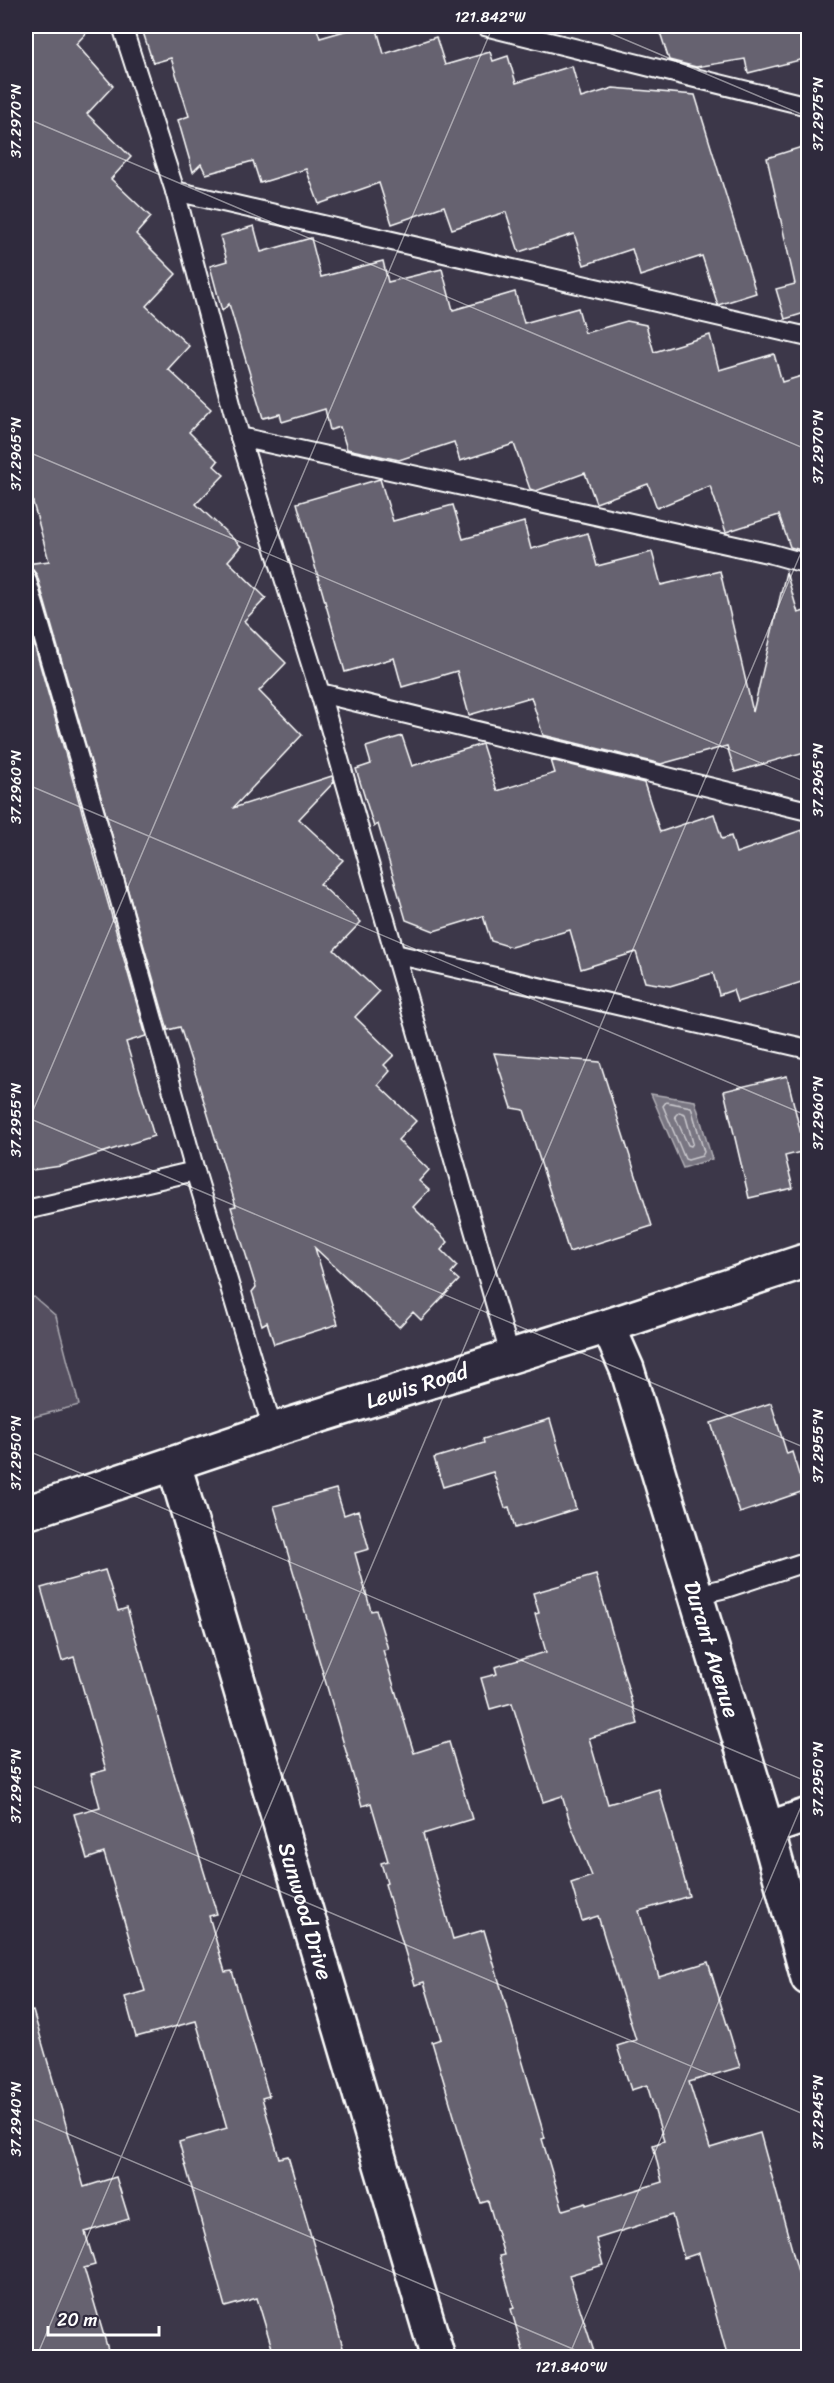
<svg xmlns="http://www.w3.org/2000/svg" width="834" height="2383" font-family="Sriracha,sans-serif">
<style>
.green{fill:#555060;stroke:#aaa8b0;stroke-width:1.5}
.water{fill:#797682;stroke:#afadb4;stroke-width:1.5}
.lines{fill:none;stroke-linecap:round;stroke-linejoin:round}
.shore{stroke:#c9c8cd;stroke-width:1.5}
.building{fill:#666270;stroke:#fff;stroke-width:1.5}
.lane-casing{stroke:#fff;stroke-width:22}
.street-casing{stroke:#fff;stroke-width:38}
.secondary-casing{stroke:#fff;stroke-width:38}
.lane{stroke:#2f2a3d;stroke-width:18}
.street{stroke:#2f2a3d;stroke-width:33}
.secondary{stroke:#2f2a3d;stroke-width:33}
.ticks{fill:none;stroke:#fff;stroke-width:1.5;stroke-opacity:0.45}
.labels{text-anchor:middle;stroke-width:6;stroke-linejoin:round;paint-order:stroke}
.street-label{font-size:22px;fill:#fff;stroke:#2f2a3d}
.neatline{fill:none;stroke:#fff;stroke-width:2}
.ticks-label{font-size:15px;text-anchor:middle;fill:#fff}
</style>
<rect width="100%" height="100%" fill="#3c3749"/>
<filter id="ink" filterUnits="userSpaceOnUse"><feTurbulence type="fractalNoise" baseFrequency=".0167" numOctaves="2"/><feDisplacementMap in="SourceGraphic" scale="12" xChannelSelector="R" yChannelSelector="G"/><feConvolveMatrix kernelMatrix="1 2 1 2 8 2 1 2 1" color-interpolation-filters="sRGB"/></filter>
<g filter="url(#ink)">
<path class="green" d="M34,1297L56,1316L79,1405L26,1419V1299Z"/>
<path class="water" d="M651,1094L695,1101L712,1159L683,1168Z"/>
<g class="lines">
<g class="shore">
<path d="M666,1102L691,1107L704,1152L702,1156L688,1160L685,1159L663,1106Z"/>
<path d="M679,1112L685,1114L693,1143L691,1146L688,1145L675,1116Z"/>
</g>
</g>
<g class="building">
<path d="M26,26H93L76,44L113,86L87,114L131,157L111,179L151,217L136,234L176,274L146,306L189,346L168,369L211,409L189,432L218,461L214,466L224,475L196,504L241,546L228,561L266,598L244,621L286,663L259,691L302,735L233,808L332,776L334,782L299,819L343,860L320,884L361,922L334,950L379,992L355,1017L394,1055L384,1065L390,1071L378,1085L416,1121L398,1140L429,1170L419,1181L429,1190L413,1207L448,1242L441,1250L457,1266L451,1273L459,1280L421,1320L413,1312L399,1327L315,1248L338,1324L274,1344L267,1322L262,1325L252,1292L256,1287L231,1207L236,1206L198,1082L180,1027L168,1030L37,575L33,570L26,567V564L49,561L26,477Z"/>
<path d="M141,26H316L320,38L362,26H376L384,54L436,37L445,65L490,52L493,61L508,56L516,83L572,66L581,98L613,88L695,95L756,293L718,305L702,256L640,276L632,249L584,265L574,234L519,252L506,212L452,229L444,206L392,224L379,183L319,204L306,169L260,183L253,161L206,174L201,164L193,172L178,120L189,116L171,58L153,63Z"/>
<path d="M658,26H808V58L748,73L745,59L696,67L669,60Z"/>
<path d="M808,145V312L785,319L776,289L795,284L767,158Z"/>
<path d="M254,226L261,252L311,238L321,277L383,261L388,282L442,269L453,310L515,292L524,323L578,308L585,333L627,321L646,325L654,352L710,335L719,370L774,354L782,382L808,374V552L790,547L779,515L726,532L710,486L657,508L648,484L596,503L585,473L536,491L530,489L514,444L460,461L454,442L399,460L347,449L340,427L330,430L325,409L282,422L280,414L263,418L229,304L222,311L210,266L227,261L220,236Z"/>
<path d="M380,479L393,521L453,505L463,539L524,522L531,549L588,533L597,566L652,552L661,585L720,571L753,712L786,572L798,613L808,610V751L735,772L727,746L661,764L543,735L531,697L469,715L457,671L402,687L394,658L345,672L297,503Z"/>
<path d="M799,573L808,575V587L804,588Z"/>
<path d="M26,616L146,1036L126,1042L154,1136L61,1166L26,1171Z"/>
<path d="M402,736L412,766L482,744L497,791L555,773L551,760L644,783L660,832L714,814L722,839L731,836L736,853L802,830L808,849V980L737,1002L733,990L719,995L713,973L670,986L645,982L636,952L581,969L570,930L511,947L491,941L483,916L434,931L406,920L378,824L374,827L356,769L371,764L366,747Z"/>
<path d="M494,1053L600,1062L652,1226L569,1252L524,1110L512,1108Z"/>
<path d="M787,1076L805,1151L785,1156L793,1188L749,1198L724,1091Z"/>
<path d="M771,1403L787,1454L792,1452L804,1491L740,1513L711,1423Z"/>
<path d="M550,1419L576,1509L515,1528L509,1507L505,1508L493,1472L443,1487L434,1458L484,1443L483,1439Z"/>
<path d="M336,1489L344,1515L358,1510L369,1549L355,1553L371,1611L376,1610L388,1649L383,1650L414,1753L449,1742L472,1819L423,1834L453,1939L484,1930L545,2138L542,2139L563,2210L586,2203V2205L662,2182L653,2145L664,2141L647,2085L631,2090L617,2046L636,2040L598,1916L582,1921L571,1883L592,1876L571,1825L562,1796L543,1802L512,1703L490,1709L481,1678L497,1674L495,1667L546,1652L535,1614L539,1613L533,1593L596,1575L638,1724L589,1738L608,1804L659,1789L689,1896L639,1911L659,1977L708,1962L740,2067L689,2082L710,2148L760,2133L808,2308V2358H728L699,2253L684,2258L672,2215L596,2239L603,2265L569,2275L596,2358H525L511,2309L514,2308L499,2256L504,2255L488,2201L481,2203L474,2183L432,2042L441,2039L424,1982L415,1985L385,1884L387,1883L381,1863L388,1861L371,1803L362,1806L274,1506Z"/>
<path d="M105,1570L118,1611L127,1608L174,1774L217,1914L209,1916L225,1972L232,1971L269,2096L262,2098L279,2158L288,2156L346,2358H275L257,2298L225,2307L179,2142L227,2128L196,2021L136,2037L125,1997L145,1991L104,1853L87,1859L74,1814L100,1807L91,1774L106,1770L74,1657L62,1661L41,1588Z"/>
<path d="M33,2011L84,2187L116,2177L129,2219L85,2232L95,2265L84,2268L109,2353L94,2358H31L26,2339V2012Z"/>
</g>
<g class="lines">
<defs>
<g id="lane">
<path d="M122,26L175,191L808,337"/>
<path d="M485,26L808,106"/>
<path d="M175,191L240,437L772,554L808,564"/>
<path d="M240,437L320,693L808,811"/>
<path d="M26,578L112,872L195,1171L273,1430"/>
<path d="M320,693L510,1355"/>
<path d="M395,954L808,1049"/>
<path d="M26,1210L195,1171"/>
<path d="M696,1595L726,1588L808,1561"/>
</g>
<g id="street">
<path id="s1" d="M608,1326L627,1369L767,1829L808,1978"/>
<path id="s2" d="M174,1464L438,2358"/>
<path d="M767,1829L808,1815"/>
</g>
<g id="secondary">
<path id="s3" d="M26,1513L273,1430L608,1326L808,1260"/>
</g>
</defs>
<use href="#lane" class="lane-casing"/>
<use href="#street" class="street-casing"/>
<use href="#secondary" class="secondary-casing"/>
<use href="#lane" class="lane"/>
<use href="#street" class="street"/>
<use href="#secondary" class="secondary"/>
</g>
</g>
<path class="ticks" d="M593,26L808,117M26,118L808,450M26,451L808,783M26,784L808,1116M26,1117L808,1449M26,1127L493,26M26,1450L808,1782M26,1783L808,2116M26,2116L594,2358M36,2358L808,536M568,2358L808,1790"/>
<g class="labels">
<g class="street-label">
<text dy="8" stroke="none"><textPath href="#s3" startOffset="411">Lewis Road</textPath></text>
<text dy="8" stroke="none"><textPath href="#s1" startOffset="340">Durant Avenue</textPath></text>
<text dy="8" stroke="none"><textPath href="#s2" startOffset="466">Sunwood Drive</textPath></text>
</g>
</g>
<rect width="834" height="2383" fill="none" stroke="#2f2a3d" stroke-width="66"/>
<path d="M48 2326v9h111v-9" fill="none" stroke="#ffffff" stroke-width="3"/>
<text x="57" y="2326" font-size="18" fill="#ffffff" stroke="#2f2a3d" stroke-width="4.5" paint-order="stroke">20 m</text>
<rect x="33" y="33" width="768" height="2317" class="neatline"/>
<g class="ticks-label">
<text x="490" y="22">121.842°W</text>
<text transform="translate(818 114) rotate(-90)" y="5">37.2975°N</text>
<text transform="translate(16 121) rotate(-90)" y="5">37.2970°N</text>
<text transform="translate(818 447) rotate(-90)" y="5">37.2970°N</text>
<text transform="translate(16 454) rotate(-90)" y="5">37.2965°N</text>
<text transform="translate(818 780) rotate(-90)" y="5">37.2965°N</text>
<text transform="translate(16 787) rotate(-90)" y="5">37.2960°N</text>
<text transform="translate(818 1113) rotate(-90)" y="5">37.2960°N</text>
<text transform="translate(16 1120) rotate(-90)" y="5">37.2955°N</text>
<text transform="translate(818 1446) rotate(-90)" y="5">37.2955°N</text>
<text transform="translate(16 1453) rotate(-90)" y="5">37.2950°N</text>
<text transform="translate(818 1779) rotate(-90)" y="5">37.2950°N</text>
<text transform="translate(16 1786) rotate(-90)" y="5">37.2945°N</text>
<text transform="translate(818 2112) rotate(-90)" y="5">37.2945°N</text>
<text transform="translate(16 2119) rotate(-90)" y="5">37.2940°N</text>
<text x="571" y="2372">121.840°W</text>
</g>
</svg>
